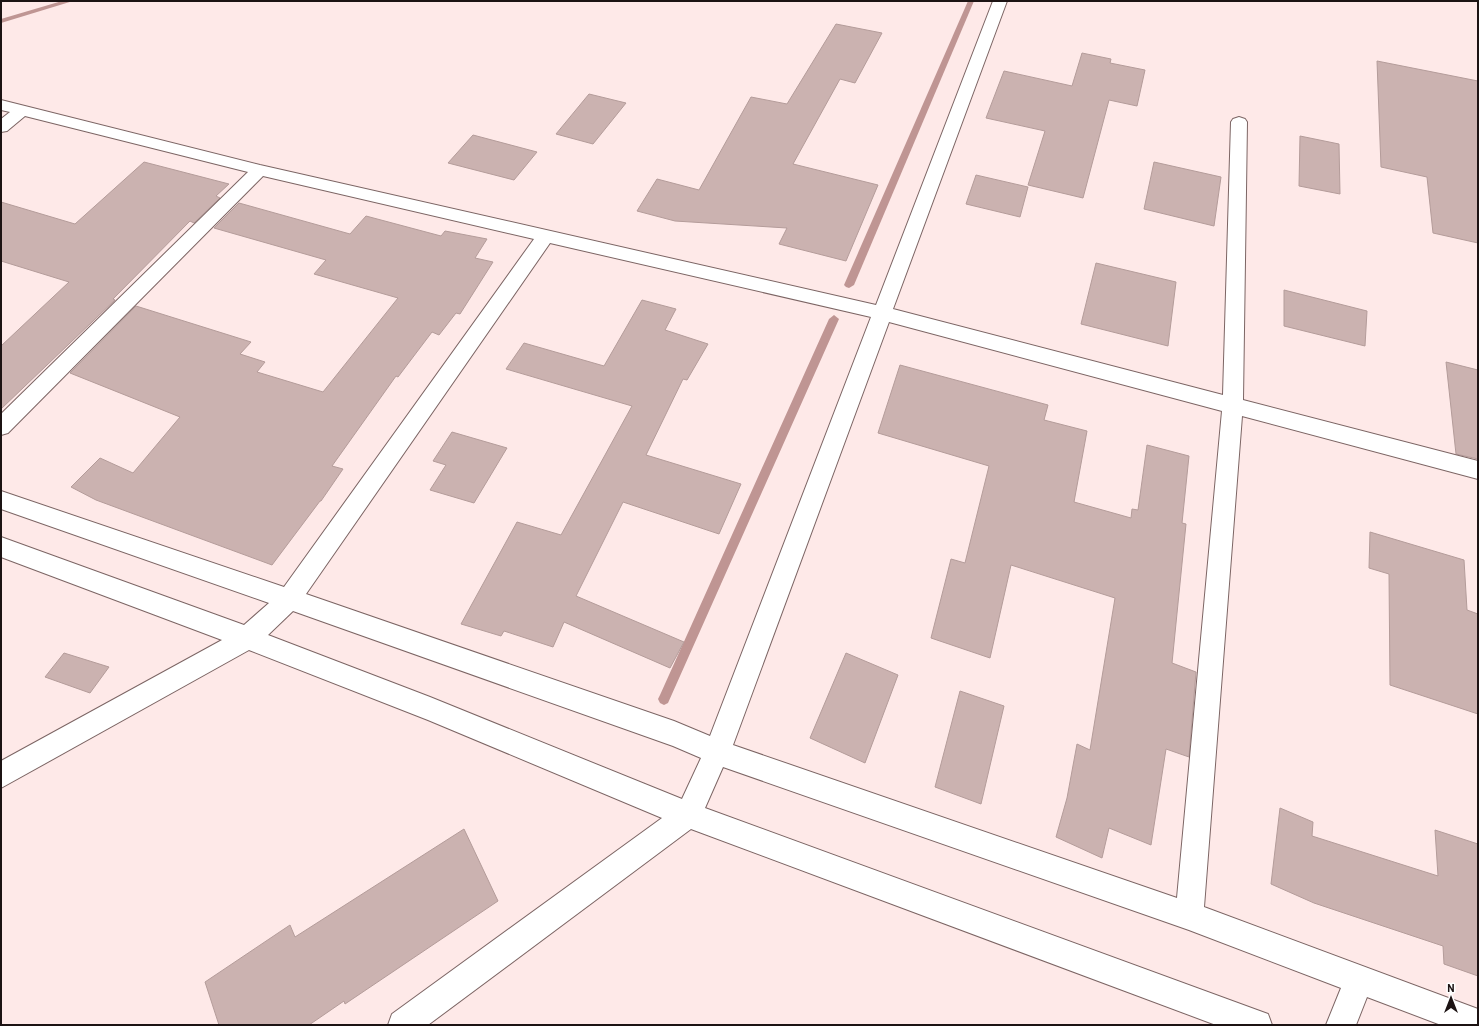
<svg xmlns="http://www.w3.org/2000/svg" width="1479" height="1026" font-family="Barlow,sans-serif">
<style>
.lines{fill:none;stroke-linecap:round;stroke-linejoin:round}
.stream{fill:#bf9593;fill-rule:evenodd}
.building{fill:#cbb2b0;stroke:#b49c9a}
.minor-casing{stroke:#7c6564;stroke-width:2}
.minor{fill:#fff;fill-rule:evenodd}
</style>
<rect width="100%" height="100%" fill="#fee9e8"/>
<g class="lines">
<g class="stream">
<path d="M62,1H73L1,23V19Z"/>
<path d="M968,1H974L854,285L849,288L846,287L844,285Z"/>
<path d="M834,315L839,319L668,703L664,705L660,703L658,699L660,695L829,319Z"/>
</g>
</g>
<g class="building">
<path d="M836,24L882,33L855,83L840,79L793,164L878,185L846,261L779,244L787,228L675,221L637,211L657,179L699,190L751,97L787,104Z"/>
<path d="M1082,53L1111,59L1110,63L1145,70L1137,106L1109,100L1083,198L1028,185L1045,131L986,118L1004,71L1072,86Z"/>
<path d="M1377,61L1478,81V243L1433,233L1427,177L1381,167Z"/>
<path d="M589,94L626,103L593,144L556,134Z"/>
<path d="M473,135L537,152L514,180L448,163Z"/>
<path d="M1300,136L1339,144L1340,194L1299,186Z"/>
<path d="M144,162L229,184L216,196L220,198L194,223L190,221L113,299L115,300L1,409V346L69,282L1,261V202L75,224Z"/>
<path d="M1154,162L1221,177L1214,226L1144,209Z"/>
<path d="M976,175L1028,187L1020,217L966,204Z"/>
<path d="M239,203L350,234L366,216L441,236L445,231L487,239L475,258L493,262L460,314L456,313L439,335L432,332L398,377L396,376L332,466L343,469L321,501H320L272,565L96,500L71,487L100,458L133,473L180,417L70,373L136,306L251,342L240,354L265,362L257,372L323,392L398,298L314,274L326,260L214,228Z"/>
<path d="M1096,263L1176,282L1168,346L1081,324Z"/>
<path d="M1284,290L1367,311L1365,346L1284,326Z"/>
<path d="M642,300L676,309L665,330L708,344L687,380L683,379L646,455L741,484L719,534L623,502L576,596L684,642L670,668L564,622L553,647L504,631L501,636L461,624L517,522L561,535L632,406L506,369L524,343L604,366Z"/>
<path d="M1446,362L1478,370V459L1456,454Z"/>
<path d="M900,365L1048,405L1044,420L1087,431L1074,502L1131,518L1132,509L1138,510L1147,445L1189,456L1182,523L1186,524L1172,663L1196,672L1189,757L1166,749L1151,845L1109,828L1102,858L1056,837L1067,798L1077,744L1090,750L1115,598L1011,565L990,658L931,638L951,559L965,563L989,466L878,433Z"/>
<path d="M452,432L507,448L474,503L430,490L446,465L433,461Z"/>
<path d="M1370,532L1464,560L1467,610L1478,614V714L1390,685L1389,574L1369,568Z"/>
<path d="M64,653L109,667L90,693L45,677Z"/>
<path d="M846,653L898,675L865,763L810,738Z"/>
<path d="M960,691L1004,706L981,804L935,787Z"/>
<path d="M1280,808L1313,822L1312,836L1438,876L1435,830L1478,844V976L1444,964L1443,946L1314,903L1271,884Z"/>
<path d="M464,829L498,901L345,1004L344,1001L309,1025H219L205,982L290,925L295,937Z"/>
</g>
<g class="lines">
<defs>
<path id="minor" d="M993,1H1007L893,309L1223,395L1231,122L1233,119L1239,117L1245,119L1247,122L1243,400L1478,461V479L1242,416L1204,907L1478,1009V1025H1441L1367,997L1356,1025H1326L1341,988L1189,930L723,767L705,808L1257,1010L1268,1014L1272,1025H1216L691,829L428,1025H388L392,1014L662,818L428,720L249,650L1,788V761L222,640L1,557V537L244,625L269,603L1,509V491L284,587L534,239L263,176L8,433L1,435V414L248,172L25,116L7,131L1,132V119L10,112L1,110V100L260,165L876,305ZM550,243L871,317L710,736L674,721L306,594ZM889,322L1222,411L1177,898L733,745ZM293,611L673,746L701,758L682,799L430,697L268,635Z"/>
</defs>
<use href="#minor" class="minor-casing"/>
<use href="#minor" class="minor"/>
</g>
<rect width="1479" height="1026" fill="none" stroke="#1c1313" stroke-width="4"/>
<g transform="translate(1451 998)" stroke="#ffffff" stroke-width="3" paint-order="stroke">
<path d="M0-3L7 15L0 10L-7 15Z" fill="#1c1313"/>
<text y="-6" font-size="11" font-weight="bold" text-anchor="middle" fill="#1c1313">N</text>
</g>
</svg>
